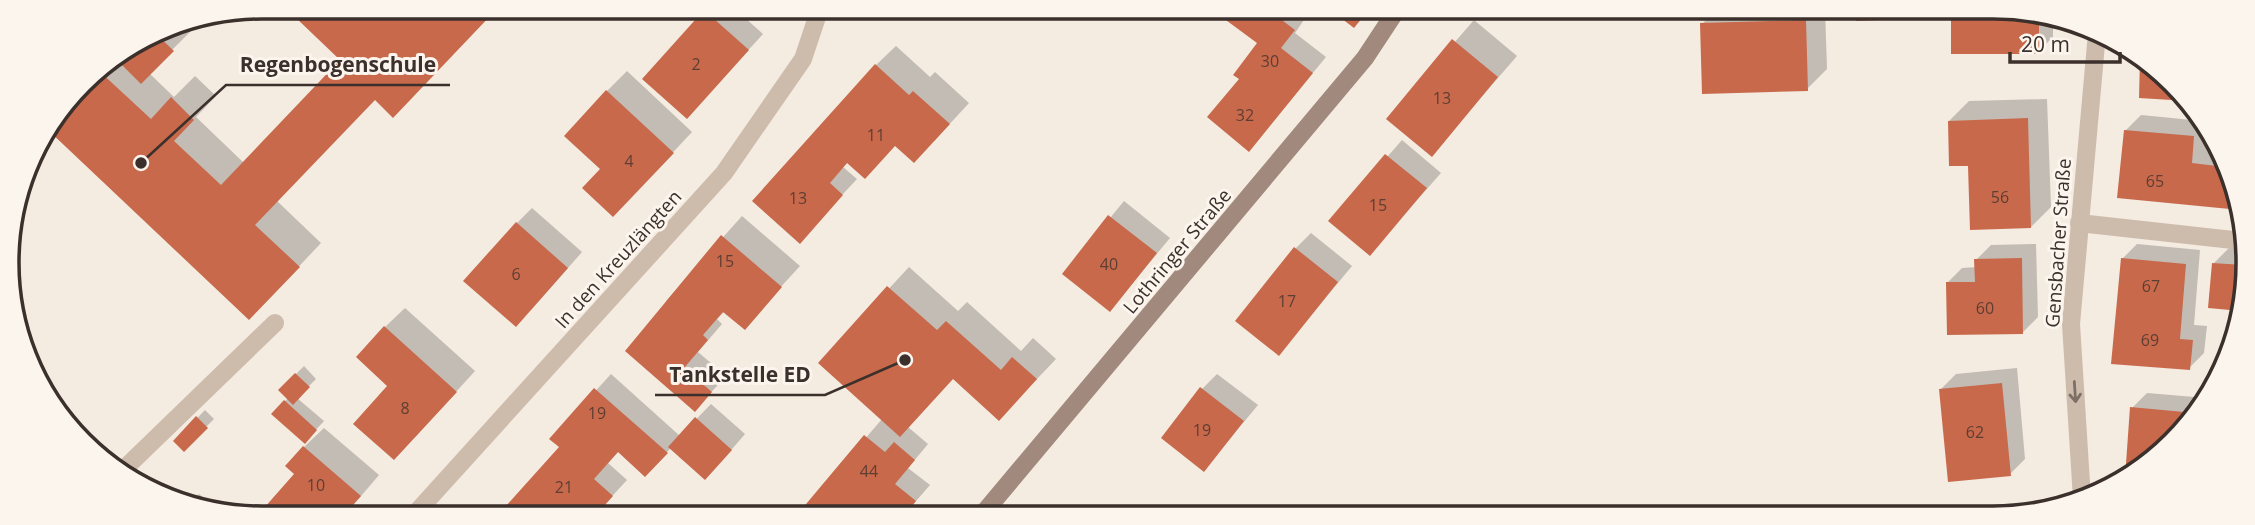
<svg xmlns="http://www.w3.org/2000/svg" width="2255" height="525" font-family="'Open Sans',sans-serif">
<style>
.shadow{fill:#0003}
.building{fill:#c8694b}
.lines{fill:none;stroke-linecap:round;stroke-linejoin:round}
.lane{stroke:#cdbbac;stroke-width:18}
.street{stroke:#cdbbac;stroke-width:18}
.secondary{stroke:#a18a7d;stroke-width:18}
.oneway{stroke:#7d6f65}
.labels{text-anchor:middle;stroke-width:6;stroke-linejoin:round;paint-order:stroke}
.number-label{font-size:16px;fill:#5e3e33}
.street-label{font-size:19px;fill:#3b302b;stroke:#fbf5ee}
.rim{fill:none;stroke:#3b302b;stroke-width:3.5}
.leader{fill:none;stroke:#3b302b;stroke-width:2.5}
.callout-dot{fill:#3b302b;stroke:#fbf5ee;stroke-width:2.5}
.callout-label{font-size:21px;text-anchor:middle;font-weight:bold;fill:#3b302b;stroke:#fbf5ee;stroke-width:6;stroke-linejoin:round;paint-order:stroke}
</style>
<rect width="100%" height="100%" fill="#f4ebe1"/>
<g class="shadow">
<path d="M305,7H497L416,93L375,98L277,201L321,243L272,295L50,128L94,71L165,26L190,21L195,27L149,73L174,97L195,76L216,96L196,117L244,163L343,60Z"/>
<path d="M709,8H734L763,34L702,101L645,79Z"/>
<path d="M1220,8H1301L1308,14L1295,33L1326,57L1249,150L1259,43Z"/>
<path d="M1717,9H1825L1827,69L1807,89L1702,24Z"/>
<path d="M2026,9L2053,18V37L2038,52Z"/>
<path d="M1474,20L1517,56L1432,154L1389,118Z"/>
<path d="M896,46L930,77L935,72L969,103L934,141L896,145L848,162L843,167L857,179L799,241L876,65Z"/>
<path d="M627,71L692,132L633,195L602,169L607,91Z"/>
<path d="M2047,99L2051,207L2031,227L1970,164L1949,121L1969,101Z"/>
<path d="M2141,115L2202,121L2208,132L2206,149L2216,150L2239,197L2240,209L2119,197L2126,130Z"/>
<path d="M1402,140L1441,173L1370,253L1331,221Z"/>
<path d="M1124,201L1170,238L1110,310L1064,274Z"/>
<path d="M532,208L582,252L531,310L517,223Z"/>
<path d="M742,216L800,266L744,327L725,311L717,319L722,324L698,352L726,376L695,410L627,351L669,303L666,301Z"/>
<path d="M1311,233L1352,266L1279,354L1296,248Z"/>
<path d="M2036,244L2038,317L2023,332L1947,283L1962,268L1977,267L1976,260L1991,245Z"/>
<path d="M2137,244L2200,250L2194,325L2207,326L2204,353L2189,368L2122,259Z"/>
<path d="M2229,248L2243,249L2246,296L2242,309L2210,307L2214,263Z"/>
<path d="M909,267L958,311L967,302L1021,351L1033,338L1056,359L999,419L954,377L908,427L928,444L908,468L930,485L903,516H799L882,419L820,363Z"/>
<path d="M405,308L475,371L414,438L390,386L385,327Z"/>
<path d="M304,366L316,379L297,398L324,421L312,434L274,414L288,398L280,390Z"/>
<path d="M2017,368L2025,459L2010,474L1941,389L1956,374Z"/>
<path d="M611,374L680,436L711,404L745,434L720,463L671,448L660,459L619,451L608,463L627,480L604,505L562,447L552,439Z"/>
<path d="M1217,374L1258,405L1204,470L1202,389Z"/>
<path d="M2147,393L2206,398L2173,443L2126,477L2132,408Z"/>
<path d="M205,410L214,419L184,449L175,441Z"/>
<path d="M324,428L379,475L344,516H259L296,474L304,447Z"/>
<path d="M199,494L216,508L213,510L190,503Z"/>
<path d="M492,505L503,516H481Z"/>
</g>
<g class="building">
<path d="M303,7H488L493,13L393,118L375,100L255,225L300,267L249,320L48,130L97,69L151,119L171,97L194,120L174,141L221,185L340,60L294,16Z"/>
<path d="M1218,8H1266L1295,30L1281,48L1313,73L1249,152L1207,117L1239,79L1233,75L1257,43L1215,12Z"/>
<path d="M1328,8H1370L1354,28Z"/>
<path d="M1854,9H1924L1926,18L1856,21Z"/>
<path d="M1951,9H2026L2039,14V54H1951Z"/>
<path d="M704,10L749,50L687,119L642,79Z"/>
<path d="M1806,20L1808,91L1702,94L1700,23Z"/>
<path d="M155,33L174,51L141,84L115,58Z"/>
<path d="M1452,39L1498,77L1432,157L1386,119Z"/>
<path d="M2140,58L2145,63L2188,101L2139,98Z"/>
<path d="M875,64L909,95L913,91L950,124L914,163L895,146L865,179L847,163L830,183L843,195L800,244L752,201Z"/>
<path d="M606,90L674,153L613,217L582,188L600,169L564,136Z"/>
<path d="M2028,118L2031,228L1970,230L1968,166H1949L1948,121Z"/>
<path d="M2124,130L2194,136L2192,163L2225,167L2239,197L2240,210L2117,198Z"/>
<path d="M1385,154L1427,188L1370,256L1328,221Z"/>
<path d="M1108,215L1157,253L1110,312L1062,274Z"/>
<path d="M516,222L568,268L516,327L463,281Z"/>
<path d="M721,235L782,287L745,330L723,312L703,335L708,340L684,368L712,392L695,412L625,351Z"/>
<path d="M1294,247L1338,282L1279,356L1235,321Z"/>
<path d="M2022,258L2023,334L1947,335L1946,282H1975L1974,259Z"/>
<path d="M2121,258L2186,264L2180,339L2193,340L2190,370L2111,364Z"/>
<path d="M2212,263L2244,265L2246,296L2241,311L2208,308Z"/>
<path d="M887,286L937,330L946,321L1001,370L1012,357L1037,379L999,421L953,379L900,437L818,363Z"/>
<path d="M384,326L457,392L394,460L353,424L387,386L356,357Z"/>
<path d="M295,373L310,387L293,405L278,390Z"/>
<path d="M2002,383L2011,476L1948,482L1939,389Z"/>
<path d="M1200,387L1244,421L1204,472L1161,438Z"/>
<path d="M594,388L668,453L645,477L618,452L594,479L613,496L595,516H582L572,507L564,516H515L505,507L559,447L549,439Z"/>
<path d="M284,400L317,430L305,444L271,414Z"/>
<path d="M2130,407L2195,413L2173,443L2125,478Z"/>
<path d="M196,416L208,428L184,452L173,441Z"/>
<path d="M695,417L732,450L705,480L668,447Z"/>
<path d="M864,435L885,452L894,442L915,460L895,484L916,501L904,516H796Z"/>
<path d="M303,446L361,496L343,516H257L294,474L285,466Z"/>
</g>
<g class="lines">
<path class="lane" d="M1696,9L1838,10"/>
<g class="street">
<path d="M2079,223L2242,241"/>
<path d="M121,472L275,323"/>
<path d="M2082,499L2071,324L2097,33"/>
<path d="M413,516L724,173L803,59L820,8"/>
</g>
<path class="secondary" d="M981,516L1365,58L1398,8"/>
</g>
<defs><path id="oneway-shaft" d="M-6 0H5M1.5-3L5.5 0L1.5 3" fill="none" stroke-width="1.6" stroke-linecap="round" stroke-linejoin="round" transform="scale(1.75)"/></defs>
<use class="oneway" href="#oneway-shaft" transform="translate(2075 392) rotate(86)"/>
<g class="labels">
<g class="number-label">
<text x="1270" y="67">30</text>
<text x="696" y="70">2</text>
<text x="1442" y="104">13</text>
<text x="1245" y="121">32</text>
<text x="876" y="141">11</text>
<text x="629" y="167">4</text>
<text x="2155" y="187">65</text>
<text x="2000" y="203">56</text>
<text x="798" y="204">13</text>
<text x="1378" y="211">15</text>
<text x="725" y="267">15</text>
<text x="1109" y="270">40</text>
<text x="516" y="280">6</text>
<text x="2151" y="292">67</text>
<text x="1287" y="307">17</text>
<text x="1985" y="314">60</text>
<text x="2150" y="346">69</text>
<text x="405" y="414">8</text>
<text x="597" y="419">19</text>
<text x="1202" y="436">19</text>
<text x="1975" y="438">62</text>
<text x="869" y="477">44</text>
<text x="316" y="491">10</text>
<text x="564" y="493">21</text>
</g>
<g class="street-label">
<text transform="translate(2058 243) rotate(-86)" y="7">Gensbacher Straße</text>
<text transform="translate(1177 251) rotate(-50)" y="7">Lothringer Straße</text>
<text transform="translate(618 259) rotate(-48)" y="7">In den Kreuzlängten</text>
</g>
</g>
<path d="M0 0H2255V525H0ZM262 19H1993A243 243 0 0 1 2236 262V263A243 243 0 0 1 1993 506H262A243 243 0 0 1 19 263V262A243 243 0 0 1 262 19Z" fill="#fbf5ee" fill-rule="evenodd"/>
<path class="rim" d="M262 19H1993A243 243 0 0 1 2236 262V263A243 243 0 0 1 1993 506H262A243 243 0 0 1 19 263V262A243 243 0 0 1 262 19Z"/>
<path class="leader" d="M141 163L226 85H450M905 360L825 395H655"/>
<g class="callout-dot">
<circle cx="141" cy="163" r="7"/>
<circle cx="905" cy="360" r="7"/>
</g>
<g class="callout-label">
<text x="338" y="72">Regenbogenschule</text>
<text x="740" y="382">Tankstelle ED</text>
</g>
<path d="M2010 52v10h110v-10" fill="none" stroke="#3b302b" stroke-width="3.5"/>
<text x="2021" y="52" font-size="21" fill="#3b302b" stroke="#fbf5ee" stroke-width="5" paint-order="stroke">20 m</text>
</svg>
